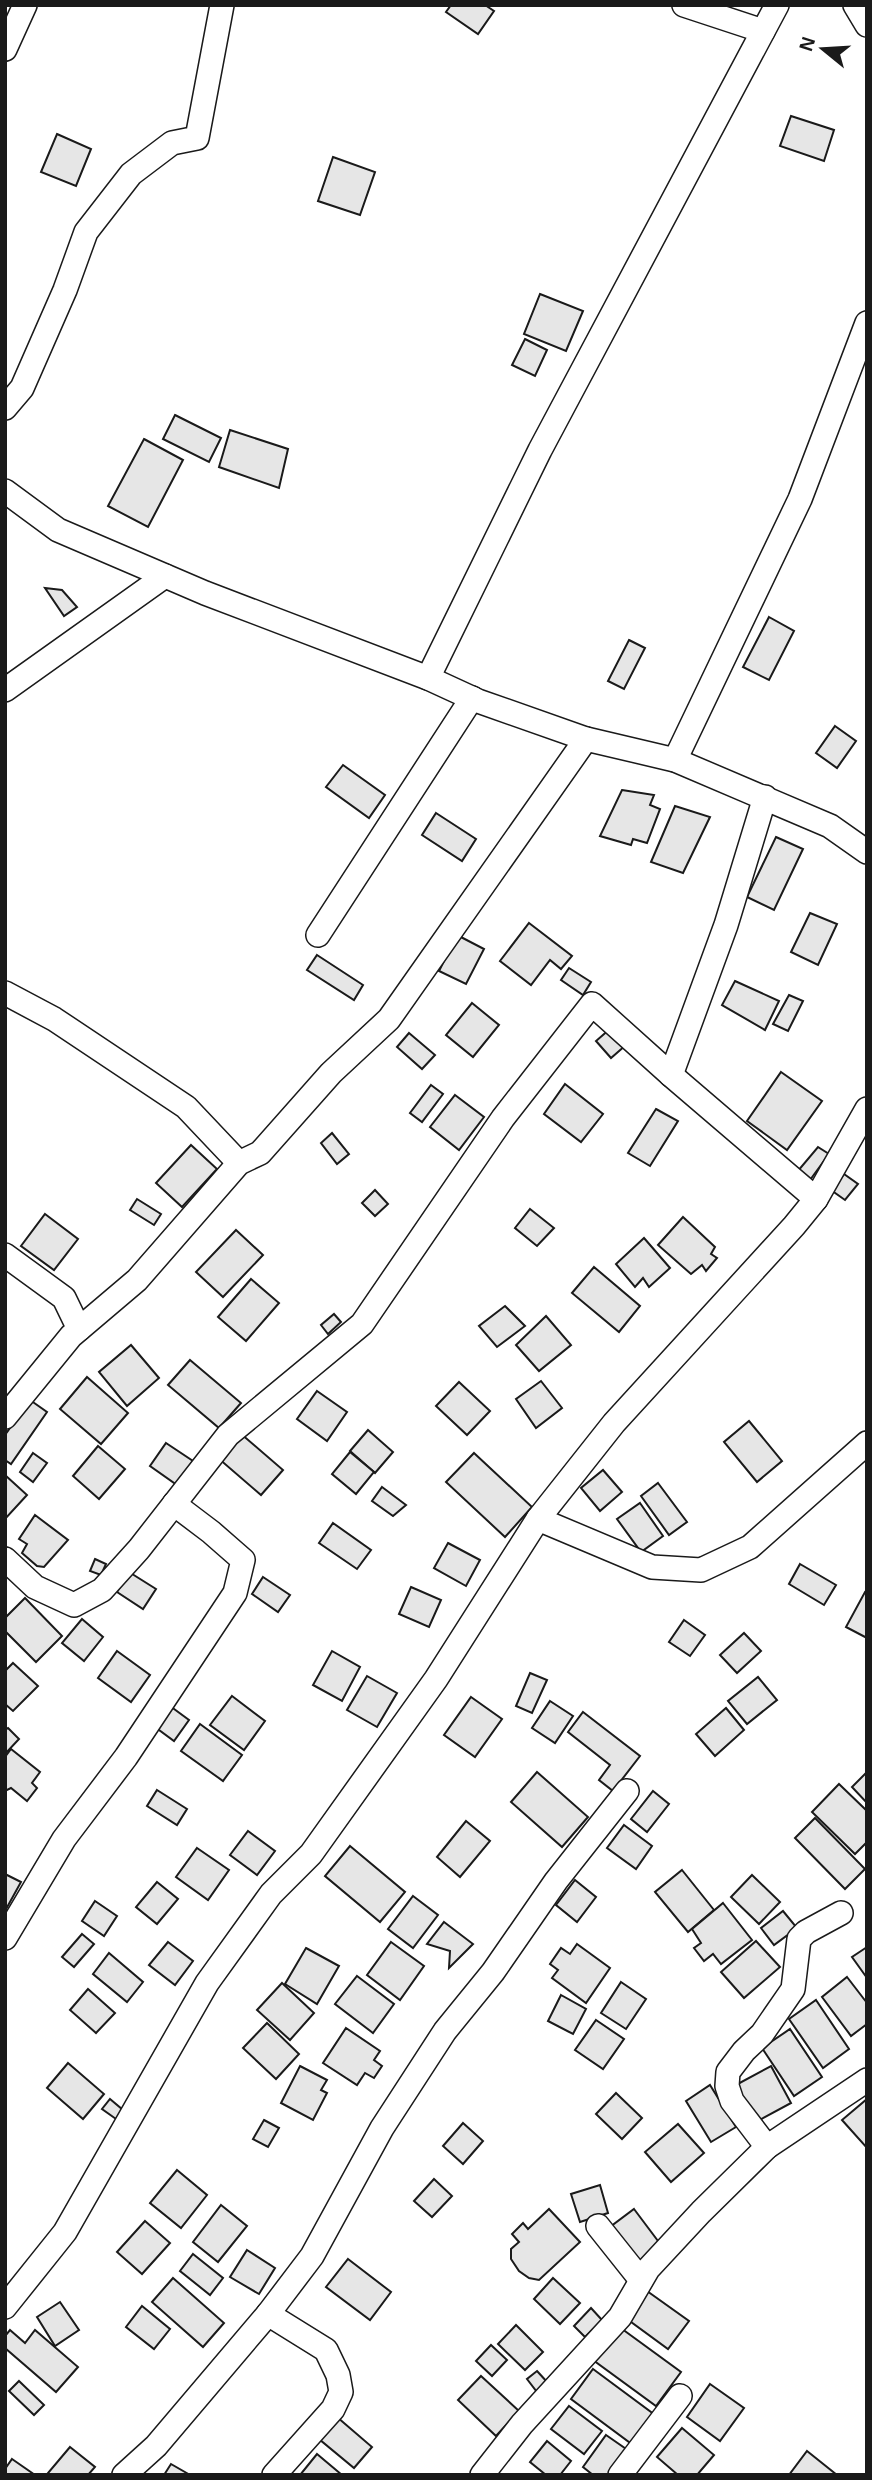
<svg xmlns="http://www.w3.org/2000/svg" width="872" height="2480" font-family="Helvetica,sans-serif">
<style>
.building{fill:#e6e6e6;stroke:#1a1a1a;stroke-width:2}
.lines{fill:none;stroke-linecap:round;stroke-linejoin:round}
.minor-casing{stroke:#1a1a1a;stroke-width:26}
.minor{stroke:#fff;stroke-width:23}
</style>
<rect width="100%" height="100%" fill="#fff"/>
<g class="building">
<path d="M451,5H485L494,11L478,34L446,12Z"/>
<path d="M791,116L834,130L824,161L780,146Z"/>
<path d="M57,134L91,149L76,186L41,172Z"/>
<path d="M333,157L375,172L360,215L318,201Z"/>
<path d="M540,294L583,311L566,351L524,334Z"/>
<path d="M525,339L547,350L535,376L512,365Z"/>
<path d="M175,415L221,438L209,462L163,439Z"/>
<path d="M230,430L288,449L279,488L219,467Z"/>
<path d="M144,439L183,460L148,527L108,506Z"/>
<path d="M45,588L62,590L77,607L64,616Z"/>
<path d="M769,617L794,631L769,680L743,667Z"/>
<path d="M629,640L645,648L624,689L608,681Z"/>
<path d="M835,726L856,741L837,768L816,753Z"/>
<path d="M343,765L385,795L369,818L326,787Z"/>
<path d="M622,790L654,795L650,805L660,809L647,843L633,839L631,845L600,836Z"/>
<path d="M675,806L710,817L683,873L651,862Z"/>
<path d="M436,813L476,839L462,861L422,835Z"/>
<path d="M776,837L803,849L774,910L747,897Z"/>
<path d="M810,913L837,924L818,965L791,952Z"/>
<path d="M529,923L572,956L561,969L550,960L531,985L500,961Z"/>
<path d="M457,935L484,949L466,984L439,971Z"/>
<path d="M317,955L363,985L354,1000L307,970Z"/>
<path d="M569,968L591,982L583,995L561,980Z"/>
<path d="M735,981L779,1001L765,1030L722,1005Z"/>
<path d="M789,995L803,1001L788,1031L773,1024Z"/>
<path d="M472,1003L499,1025L473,1057L446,1035Z"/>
<path d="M611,1028L626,1045L611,1058L596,1041Z"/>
<path d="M409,1033L435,1055L422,1069L397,1047Z"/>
<path d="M781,1072L822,1101L787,1150L747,1121Z"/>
<path d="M565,1084L603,1114L581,1142L544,1114Z"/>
<path d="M431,1085L443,1094L422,1122L410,1113Z"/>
<path d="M455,1095L484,1117L459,1150L430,1127Z"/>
<path d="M656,1109L678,1121L650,1166L628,1153Z"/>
<path d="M332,1133L349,1154L337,1164L321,1143Z"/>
<path d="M191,1145L217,1169L182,1207L156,1183Z"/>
<path d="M818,1147L829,1154L810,1180L797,1172Z"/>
<path d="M844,1174L858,1184L845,1200L831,1190Z"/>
<path d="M375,1190L388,1204L375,1216L362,1203Z"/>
<path d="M137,1199L161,1214L154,1225L130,1210Z"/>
<path d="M530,1209L554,1228L537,1246L515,1228Z"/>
<path d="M45,1214L78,1239L54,1270L21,1246Z"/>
<path d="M683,1217L715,1247L711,1254L717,1258L706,1271L702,1265L691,1274L658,1245Z"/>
<path d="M236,1230L263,1255L223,1297L196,1272Z"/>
<path d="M644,1238L670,1268L649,1287L643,1278L635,1287L616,1264Z"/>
<path d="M594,1267L640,1306L619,1332L572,1293Z"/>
<path d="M251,1279L279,1303L246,1341L218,1317Z"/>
<path d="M505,1306L525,1326L497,1347L479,1326Z"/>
<path d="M334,1314L341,1322L328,1334L321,1325Z"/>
<path d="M546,1316L571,1345L539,1371L516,1345Z"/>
<path d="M131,1345L159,1378L127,1406L99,1372Z"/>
<path d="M190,1360L241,1403L219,1428L168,1385Z"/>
<path d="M87,1377L128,1413L101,1444L60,1409Z"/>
<path d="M541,1381L562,1408L536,1428L516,1399Z"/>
<path d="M459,1382L490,1411L467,1435L436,1406Z"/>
<path d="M317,1391L347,1412L327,1441L297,1419Z"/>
<path d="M30,1400L47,1412L11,1464L5,1460V1435Z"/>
<path d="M749,1421L782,1461L757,1482L724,1442Z"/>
<path d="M368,1430L393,1452L375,1473L350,1451Z"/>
<path d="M240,1433L283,1470L261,1495L218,1458Z"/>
<path d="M166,1443L193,1461L177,1485L150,1466Z"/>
<path d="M98,1446L125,1469L99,1499L73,1476Z"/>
<path d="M350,1452L374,1472L356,1494L332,1474Z"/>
<path d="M33,1453L47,1463L33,1482L20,1472Z"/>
<path d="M474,1453L532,1507L505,1537L446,1482Z"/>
<path d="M603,1470L622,1492L600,1511L581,1488Z"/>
<path d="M5,1475L27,1495L5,1519Z"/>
<path d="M658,1483L687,1522L669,1535L641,1496Z"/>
<path d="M382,1487L406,1505L393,1516L372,1501Z"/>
<path d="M640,1503L663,1536L641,1552L617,1519Z"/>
<path d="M35,1515L68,1540L44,1567L37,1566L22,1553L27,1544L19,1539Z"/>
<path d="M333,1523L371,1550L357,1569L319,1543Z"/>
<path d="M448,1543L480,1560L466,1586L434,1568Z"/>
<path d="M95,1559L106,1564L101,1575L90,1571Z"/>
<path d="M800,1564L836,1585L824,1605L789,1584Z"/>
<path d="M129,1572L156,1589L143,1609L117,1592Z"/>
<path d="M263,1577L290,1595L278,1612L252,1594Z"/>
<path d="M411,1587L441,1600L429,1627L399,1614Z"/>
<path d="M865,1592L867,1593V1638L846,1627Z"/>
<path d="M25,1598L62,1636L36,1662L5,1631V1618Z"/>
<path d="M82,1619L103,1637L84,1661L62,1643Z"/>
<path d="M684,1620L705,1635L690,1656L669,1642Z"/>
<path d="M744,1633L761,1651L737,1673L720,1655Z"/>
<path d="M117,1651L150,1675L131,1702L98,1678Z"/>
<path d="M332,1651L360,1667L342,1701L313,1685Z"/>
<path d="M13,1663L38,1686L13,1711L5,1704V1671Z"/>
<path d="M530,1673L547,1680L532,1713L516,1706Z"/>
<path d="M367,1676L397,1693L377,1727L347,1710Z"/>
<path d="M758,1677L777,1700L747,1724L728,1701Z"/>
<path d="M232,1696L265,1721L244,1750L210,1725Z"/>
<path d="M471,1697L502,1719L475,1757L444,1735Z"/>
<path d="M550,1701L573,1716L555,1743L532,1728Z"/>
<path d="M170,1706L189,1720L174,1741L155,1727Z"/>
<path d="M726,1708L744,1730L715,1756L696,1734Z"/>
<path d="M583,1712L640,1756L613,1791L599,1780L610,1765L568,1732Z"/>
<path d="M200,1724L242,1755L223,1781L181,1751Z"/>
<path d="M8,1728L19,1739L5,1754V1730Z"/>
<path d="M11,1749L40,1772L32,1783L37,1788L27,1801L11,1788L5,1791V1757Z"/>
<path d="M537,1772L588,1817L562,1847L511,1802Z"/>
<path d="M867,1772V1803L852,1787Z"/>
<path d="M839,1784L867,1811V1842L855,1854L812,1812Z"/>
<path d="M157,1790L187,1809L177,1825L147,1806Z"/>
<path d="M653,1791L669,1804L647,1832L631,1819Z"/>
<path d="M815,1818L865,1869L845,1889L795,1838Z"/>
<path d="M466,1821L490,1841L460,1877L437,1857Z"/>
<path d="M624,1825L652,1846L636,1869L607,1848Z"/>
<path d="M248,1831L275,1851L257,1875L230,1855Z"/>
<path d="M350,1846L405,1892L380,1922L325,1876Z"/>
<path d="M197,1848L229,1870L208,1900L176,1877Z"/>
<path d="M682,1870L714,1910L688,1932L655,1892Z"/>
<path d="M5,1874L21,1882L5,1911Z"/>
<path d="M752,1875L780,1902L759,1924L731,1897Z"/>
<path d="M575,1880L596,1897L577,1922L556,1905Z"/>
<path d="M157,1882L178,1899L157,1924L136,1907Z"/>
<path d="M413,1896L438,1915L413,1948L388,1929Z"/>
<path d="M95,1901L117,1916L104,1936L82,1921Z"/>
<path d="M723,1903L752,1940L721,1964L713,1954L704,1961L694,1948L701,1943L692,1929Z"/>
<path d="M783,1911L797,1928L774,1945L761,1928Z"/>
<path d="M444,1922L473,1944L449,1968L450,1951L427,1944Z"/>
<path d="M82,1934L94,1944L74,1967L62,1957Z"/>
<path d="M756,1941L780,1967L744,1998L721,1972Z"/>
<path d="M168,1942L193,1961L175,1985L149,1965Z"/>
<path d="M391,1942L424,1966L400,2000L367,1975Z"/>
<path d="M577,1944L610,1968L586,2003L552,1978L558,1970L550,1964L561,1948L570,1954Z"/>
<path d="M867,1947V1978L852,1957Z"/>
<path d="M306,1948L339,1966L317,2004L285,1984Z"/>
<path d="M109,1953L143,1982L127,2002L93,1974Z"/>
<path d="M357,1976L394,2004L373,2033L335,2004Z"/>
<path d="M847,1977L867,2003V2024L851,2036L822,1997Z"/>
<path d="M621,1982L646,1999L626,2029L601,2013Z"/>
<path d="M282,1983L314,2013L290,2040L257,2010Z"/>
<path d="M88,1989L115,2013L96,2033L70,2010Z"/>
<path d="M561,1995L586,2009L573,2034L548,2021Z"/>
<path d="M816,2000L849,2049L823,2068L789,2019Z"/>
<path d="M596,2020L624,2039L603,2069L575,2050Z"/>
<path d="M267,2023L299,2054L276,2079L243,2048Z"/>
<path d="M346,2028L380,2051L374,2060L382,2066L374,2078L365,2073L357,2085L323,2063Z"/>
<path d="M790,2029L822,2077L794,2096L762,2048Z"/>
<path d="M68,2063L104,2094L83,2119L47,2088Z"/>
<path d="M300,2066L327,2080L321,2090L327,2093L313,2120L281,2103Z"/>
<path d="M771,2066L791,2103L754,2123L734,2086Z"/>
<path d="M710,2085L736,2127L711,2142L686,2101Z"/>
<path d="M616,2093L642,2118L622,2139L596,2114Z"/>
<path d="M110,2099L123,2110L116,2119L102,2109Z"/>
<path d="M867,2099V2148L842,2120Z"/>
<path d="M264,2120L279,2128L268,2147L253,2139Z"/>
<path d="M463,2123L483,2141L463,2164L443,2146Z"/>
<path d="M678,2124L704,2153L671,2182L645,2152Z"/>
<path d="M177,2170L207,2195L181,2228L150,2203Z"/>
<path d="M434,2179L452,2196L432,2217L414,2201Z"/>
<path d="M600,2185L608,2213L580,2222L571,2194Z"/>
<path d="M221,2205L247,2226L218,2262L193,2242Z"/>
<path d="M549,2209L580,2242L539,2280L529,2278L519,2271L511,2259V2249L519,2242L512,2234L523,2223L528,2229Z"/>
<path d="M634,2209L661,2245L637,2263L610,2227Z"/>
<path d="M145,2221L170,2243L142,2274L117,2252Z"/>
<path d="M247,2250L275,2268L259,2294L230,2277Z"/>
<path d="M193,2254L223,2278L210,2295L180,2271Z"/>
<path d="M348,2259L391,2292L370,2320L326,2287Z"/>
<path d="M173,2278L224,2323L203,2347L152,2302Z"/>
<path d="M553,2278L580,2303L560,2324L534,2299Z"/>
<path d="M647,2291L689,2321L668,2349L627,2319Z"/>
<path d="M60,2302L79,2330L55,2346L37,2317Z"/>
<path d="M142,2306L170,2329L154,2349L126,2327Z"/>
<path d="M591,2308L602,2320L585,2337L574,2326Z"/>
<path d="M516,2325L543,2352L525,2370L498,2344Z"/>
<path d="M618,2326L681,2372L656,2406L593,2360Z"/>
<path d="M10,2330L25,2343L35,2330L78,2367L56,2392L5,2348V2336Z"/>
<path d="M491,2345L507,2360L492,2376L476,2361Z"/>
<path d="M593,2369L655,2415L633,2445L571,2399Z"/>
<path d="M537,2371L548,2383L537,2392L527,2379Z"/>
<path d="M481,2376L519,2411L496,2436L458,2400Z"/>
<path d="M19,2381L44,2405L34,2415L9,2391Z"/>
<path d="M710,2384L744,2408L720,2441L687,2417Z"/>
<path d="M569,2406L602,2431L584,2454L551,2429Z"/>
<path d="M337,2417L372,2447L354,2468L319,2439Z"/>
<path d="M682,2428L714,2455L697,2475H678L657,2457Z"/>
<path d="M606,2435L629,2451L612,2475H593L583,2467Z"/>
<path d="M547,2441L571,2461L560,2475H546L530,2462Z"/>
<path d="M70,2447L95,2467L88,2475H51L48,2473Z"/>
<path d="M807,2451L837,2475H789Z"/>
<path d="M317,2454L342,2475H300Z"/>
<path d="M12,2459L35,2475H5V2469Z"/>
<path d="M171,2464L190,2475H164Z"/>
</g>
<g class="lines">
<defs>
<g id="minor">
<path d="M684,5L763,31"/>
<path d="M855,5L867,25"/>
<path d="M5,49L25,5"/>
<path d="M5,408L22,388L65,290L86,232L131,174L172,143L197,138L222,5"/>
<path d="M5,491L58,530L205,593L428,678L478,701L586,739L675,760L830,826L867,852"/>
<path d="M428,678L540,450L777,5"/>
<path d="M5,690L165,576"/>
<path d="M675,760L800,499L867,323"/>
<path d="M318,935L472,698"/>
<path d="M5,993L54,1019L186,1107L239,1163"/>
<path d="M671,1075L816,1199"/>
<path d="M5,1255L64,1298L79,1329"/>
<path d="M5,1417L71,1336L137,1280L239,1163L260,1153L331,1073L389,1019L586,739"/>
<path d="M538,1519L652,1567L701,1570L750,1547L867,1443"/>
<path d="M5,1559L35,1587L74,1605L102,1590L139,1549L228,1435L362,1324L503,1118L592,1004L671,1075L726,925L765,797"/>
<path d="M5,1938L64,1839L126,1757L235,1593L243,1560L211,1532L174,1504"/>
<path d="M767,2147L732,2101L727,2086L728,2072L744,2051L762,2034L793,1989L799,1939L806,1932L841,1913"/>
<path d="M598,2226L641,2280"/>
<path d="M5,2307L65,2232L207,1983L271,1894L311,1854L436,1679L538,1519L614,1423L794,1226L816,1199L867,1109"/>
<path d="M268,2314L326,2350L338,2375L341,2392L333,2409L274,2475"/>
<path d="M124,2475L156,2446L268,2314L312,2256L382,2128L445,2031L493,1972L556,1881L627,1791"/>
<path d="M482,2475L522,2424L620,2317L648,2269L701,2212L767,2147L867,2080"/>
<path d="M620,2475L680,2396"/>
</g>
</defs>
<use href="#minor" class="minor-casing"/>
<use href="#minor" class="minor"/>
</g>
<rect width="872" height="2480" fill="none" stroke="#1a1a1a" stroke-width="14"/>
<g transform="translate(823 49) rotate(288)" stroke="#ffffff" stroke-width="5" paint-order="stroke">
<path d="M0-5L12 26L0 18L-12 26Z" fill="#1a1a1a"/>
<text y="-10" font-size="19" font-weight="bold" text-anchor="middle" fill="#1a1a1a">N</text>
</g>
</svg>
